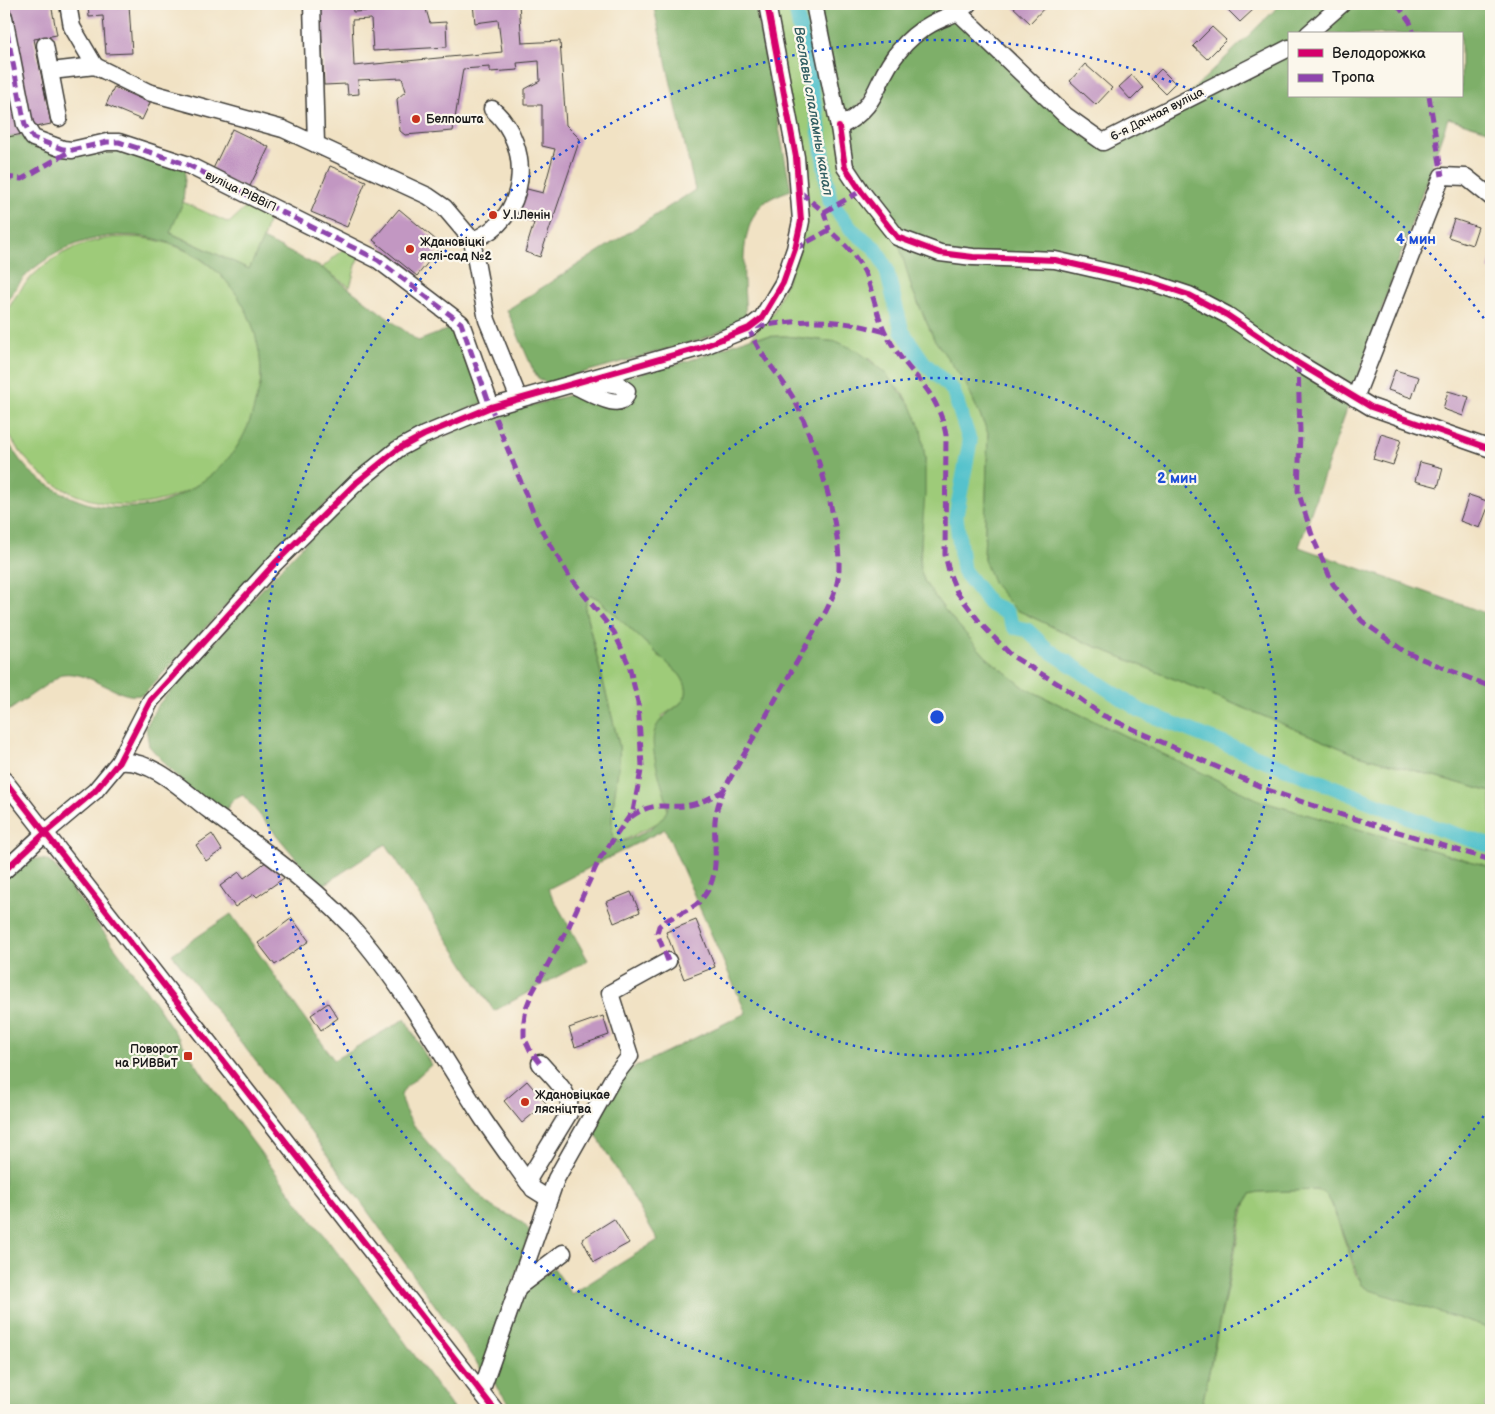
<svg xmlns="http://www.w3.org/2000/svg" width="1495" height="1414" font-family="'Balsamiq Sans',sans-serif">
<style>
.green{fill:#9ecb79;stroke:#5d744a}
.forest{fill:#7eaf69;stroke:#4d6642;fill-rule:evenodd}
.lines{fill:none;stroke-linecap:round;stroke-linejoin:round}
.canal{stroke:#54c2cc;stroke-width:15}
.building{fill:#c297c2}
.minor-casing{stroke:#3c3a35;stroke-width:19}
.minor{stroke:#fff;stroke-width:16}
.quiet{stroke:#8e44ad;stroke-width:5;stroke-dasharray:10 5;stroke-linecap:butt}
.cycleway-casing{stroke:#fbf7ec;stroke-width:9}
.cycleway{stroke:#d6006c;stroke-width:6}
.ring{fill:none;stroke:#1d4ed8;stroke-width:2.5;stroke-dasharray:2.5 5}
.poi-dot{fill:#c8321e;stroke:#fbf7ec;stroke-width:2}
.labels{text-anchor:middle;stroke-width:4.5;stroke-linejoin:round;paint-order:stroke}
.street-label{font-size:12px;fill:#1c1c1c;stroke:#fbf7ec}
.poi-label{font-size:12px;font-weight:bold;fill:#1c1c1c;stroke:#fbf7ec;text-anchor:start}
.water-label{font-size:14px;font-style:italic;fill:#325e62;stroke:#fbf7ec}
.centre{fill:#1d4ed8;stroke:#fbf7ec;stroke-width:2.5}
.ring-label{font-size:15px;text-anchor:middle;font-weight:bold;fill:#1d4ed8;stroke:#fbf7ec;stroke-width:4.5;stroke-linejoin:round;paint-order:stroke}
</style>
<rect width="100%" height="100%" fill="#fbf7ec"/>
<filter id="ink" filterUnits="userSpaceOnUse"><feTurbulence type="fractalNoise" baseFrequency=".02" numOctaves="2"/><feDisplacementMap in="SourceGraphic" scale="10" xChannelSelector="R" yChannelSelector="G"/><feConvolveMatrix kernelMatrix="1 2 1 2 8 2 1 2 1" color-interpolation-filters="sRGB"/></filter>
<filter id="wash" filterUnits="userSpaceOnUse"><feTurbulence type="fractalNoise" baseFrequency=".0096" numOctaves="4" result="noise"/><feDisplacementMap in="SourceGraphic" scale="20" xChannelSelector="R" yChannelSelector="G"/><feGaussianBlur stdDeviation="1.12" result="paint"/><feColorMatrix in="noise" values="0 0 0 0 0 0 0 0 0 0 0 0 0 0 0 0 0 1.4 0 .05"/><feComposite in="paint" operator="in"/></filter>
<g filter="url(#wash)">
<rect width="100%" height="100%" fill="#f1e2c4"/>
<g class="green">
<path d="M773,4H811L900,244L912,289L934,339L966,384L988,433L984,559L1015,609L1087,643L1355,754L1491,792V867L1263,802L1025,688L986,657L944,609L925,583L920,569L925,458L911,406L899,389L871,360L838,342L785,336L752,337L774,311L800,250Z"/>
<path d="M253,201L271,211L263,239L249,269L169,232L183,202L229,223Z"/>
<circle cx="127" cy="371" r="134"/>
<path d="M346,247L359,255L350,287L322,268Z"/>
<path d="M592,596L597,598L680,675C696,698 680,704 662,716L667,813L659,822L621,842L615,841C605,826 622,768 619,745L585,609L587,597Z"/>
<path d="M1313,1190L1324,1192L1329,1197L1357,1276L1365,1287L1491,1329V1410H1201L1246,1200L1251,1194L1259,1192Z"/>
</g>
<g class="forest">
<path d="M653,4H755L791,190C780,194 765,199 758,209C737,239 745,286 746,320L700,340L546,383L538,378L534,372L507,310L695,190Z"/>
<path d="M815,4H954L959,13L1103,142L1178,104L1281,4H1491V131L1448,118L1299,547L1491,615V792L1355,754L1087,643L1015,609L994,584L984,560L988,433L966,384L934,339L912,289L897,237L861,191L840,128L931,23L840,125ZM1289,34H1461V96H1289Z"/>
<path d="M22,135L32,140L109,144L186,168L183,202L170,233L249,269L263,239L322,268L418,341L457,326L485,402L424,426L398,439L372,460L279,548L144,694C120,703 93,670 62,674L4,714V436C11,446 17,458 26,467C42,485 81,505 105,507C117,508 128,507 139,507C166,506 191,490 211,475C234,457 249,431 255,403C257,395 261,386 261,377C261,254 127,192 32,270C21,279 12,294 4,305V138Z"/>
<path d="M785,336L838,342L858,351L885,373L911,406L921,429L925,458V494L920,555V569L925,583L944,609L986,657L1025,688L1263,802L1491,867V1329L1370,1290L1362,1285L1332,1204L1324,1192L1319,1190L1259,1192L1251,1194L1243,1207L1201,1410H515L497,1388L493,1378L523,1290L554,1268L572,1294L658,1240L588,1121L613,1078L746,1013L665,829L548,889L588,960L494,1011L386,844L320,887L243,795L233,800L218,821L149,746L146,727L157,706L281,568L360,487L405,453L489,417L577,393L624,408L632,400L615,380L688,361L752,337ZM592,596L597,598L680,675C701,706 664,705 655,730C648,747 663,788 668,806C666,823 636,838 621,842L615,841C605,827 622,768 619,745L585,610L587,597Z"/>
<path d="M38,859L46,860L54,865L147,991L208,1082L302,1208L371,1295L454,1410H4V877L27,860Z"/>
<path d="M231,914L334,1060L405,1019L431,1065L405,1088L401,1095C401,1126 468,1183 491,1206C508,1218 518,1213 530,1232L483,1372L307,1127L172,954Z"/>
</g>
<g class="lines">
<path class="canal" d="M795,4L818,122L830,201L851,229L876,249L886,268L902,331L924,363L953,390L970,442L956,516L963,570L990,604L1007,613L1014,627L1027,630L1047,649L1141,711L1439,829L1491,846"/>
</g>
<g id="blocks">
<g class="building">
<path d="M7,4H51L57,35L34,39L51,124L31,128Z"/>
<path d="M88,4H129L132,53L106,54L103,16L89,17Z"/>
<path d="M320,4H352L353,12L369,11V4H422L425,6L430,23L446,22L447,47L373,51L371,19L352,20L354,66L502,52L498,20L475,23L473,4H519L522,43L560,41L566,125L580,139L540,257L525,252L534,223L514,217L523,188L543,193L555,149L542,146V105H525V89L540,81L539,61L517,63L518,70L490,72V67L463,69L453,131L405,135L400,131L397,99L406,91L402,78L358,80L359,94L348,95L347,84L324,85Z"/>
<path d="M1010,4H1048L1030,23Z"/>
<path d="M1228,4H1249L1254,9L1240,22L1225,7Z"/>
<path d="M1212,27L1226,40L1207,59L1193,46Z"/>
<path d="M4,49L22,134L4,138Z"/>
<path d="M1085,64L1112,88L1096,105L1070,81Z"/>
<path d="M1161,69L1175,83L1165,93L1151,79Z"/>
<path d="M1132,75L1143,88L1131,100L1119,87Z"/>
<path d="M114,87L150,103L142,120L106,105Z"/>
<path d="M232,129L269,147L248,190L211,173Z"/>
<path d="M330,166L366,181L347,227L311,212Z"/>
<path d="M399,209L442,245L417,276L373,240Z"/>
<path d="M1454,219L1478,227L1472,245L1448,237Z"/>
<path d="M1491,258V270L1488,269Z"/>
<path d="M1395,370L1419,377L1412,398L1388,390Z"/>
<path d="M1448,391L1469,397L1463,416L1443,409Z"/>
<path d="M1381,434L1401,440L1393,465L1373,459Z"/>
<path d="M1420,462L1443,468L1438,487L1415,481Z"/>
<path d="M1469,495L1490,502L1480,528L1460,521Z"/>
<path d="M212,834L222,850L206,861L196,845Z"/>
<path d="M270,859L284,878L257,897L254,894L235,907L220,886L239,872L244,878Z"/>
<path d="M631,892L640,912L614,923L606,902Z"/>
<path d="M292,918L309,941L275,965L258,943Z"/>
<path d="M696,920L715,967L684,979L666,932Z"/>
<path d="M328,1003L338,1018L321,1030L311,1015Z"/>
<path d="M603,1016L609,1035L575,1047L569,1028Z"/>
<path d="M527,1081L546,1103L522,1123L504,1101Z"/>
<path d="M614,1219L629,1243L594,1262L582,1239Z"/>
<path d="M1491,1398V1410H1489L1484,1406Z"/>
</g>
</g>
</g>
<g filter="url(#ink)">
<use href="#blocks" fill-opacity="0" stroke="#3c3a35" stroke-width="1"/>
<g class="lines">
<defs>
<g id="minor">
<path d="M68,4L72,27L95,66"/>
<path d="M312,4L316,144"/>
<path d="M814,4L839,127C882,105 873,81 899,51C907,41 920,30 931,24C945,16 957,15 968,4"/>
<path d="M959,13L1065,115L1103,142L1289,48"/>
<path d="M4,17L25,125L33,138L63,149L72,150L107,142H119L186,164L378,260L461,323L491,407"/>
<path d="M1308,34L1342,4"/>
<path d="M45,45L59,118"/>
<path d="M51,71L95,66L148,92L283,129L428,196L444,207L472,240"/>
<path d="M492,109C535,146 528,221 472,240L487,320L519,399"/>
<path d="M839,127L845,167L861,191L897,237L940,253L973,257L1055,260L1147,281L1189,295L1227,315L1298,363L1371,407L1491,449"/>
<path d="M573,385C586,390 625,416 627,391L619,385L594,381"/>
<path d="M1355,398L1442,176L1466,177L1491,197"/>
<path d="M119,762C152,758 185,792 210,811C263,850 320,889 363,940C409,996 444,1059 483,1119C498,1141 514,1163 529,1184"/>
<path d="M4,780C167,990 332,1199 495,1410"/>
<path d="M4,871L45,833L95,791L119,762L151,700L275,563L356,483L398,449L424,435L491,407L702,347L749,328L762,318L783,283L795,249L801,221L796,157L767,4"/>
<path d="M540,1063C551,1076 574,1095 569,1113L528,1180L533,1189L549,1199"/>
<path d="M517,1288L563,1253"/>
<path d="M481,1392L556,1179L613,1078L630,1056L610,993L668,961"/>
</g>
</defs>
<use href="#minor" class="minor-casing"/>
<use href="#minor" class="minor"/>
<g class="quiet">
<path d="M1397,4L1410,22L1414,34"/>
<path d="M4,17L25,125L33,138L63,149L72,150L107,142H119L186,164L378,260L461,323L488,400L537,522L569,576L614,632L629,665L638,702L642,766L633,811L599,860L569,926L532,993L526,1008L524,1021V1037L530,1050L540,1063"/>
<path d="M1429,96L1442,176"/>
<path d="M4,177L22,179L72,150"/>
<path d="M800,192L824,212L829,230"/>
<path d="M824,212L861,191"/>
<path d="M795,249L829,230C842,242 857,256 865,273C874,295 877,320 890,341C911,378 937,387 946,435L945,555L950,575L957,592L982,625L1012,656L1065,688L1102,715L1268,790L1329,811L1491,860"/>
<path d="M1298,363L1300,433L1298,491L1313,538L1333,584L1362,621L1405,652L1491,687"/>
<path d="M631,817C657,798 668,811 694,804C704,802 713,796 723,791"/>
<path d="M668,961L657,933L659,926C671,915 689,913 701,900C722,876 713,849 715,821C716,811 719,801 723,791L826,611C833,597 839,583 839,567C840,523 816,446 797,405C783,377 759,357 749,328C800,319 834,317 885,332"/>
</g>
<defs>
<g id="cycleway">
<path d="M839,127L845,167L861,191L897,237L940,253L973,257L1055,260L1147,281L1189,295L1227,315L1298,363L1371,407L1491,449"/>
<path d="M4,780C167,990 332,1199 495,1410"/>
<path d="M4,871L45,833L95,791L119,762L151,700L275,563L356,483L398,449L424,435L491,407L702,347L749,328L762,318L783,283L795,249L801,221L796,157L767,4"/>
</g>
</defs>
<use href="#cycleway" class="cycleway-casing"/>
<use href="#cycleway" class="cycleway"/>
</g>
</g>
<g class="ring">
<circle cx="937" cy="717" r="339"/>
<path d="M1488 1110A677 677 0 1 1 1488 324"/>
</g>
<g class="poi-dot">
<circle cx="416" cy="119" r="5"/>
<circle cx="493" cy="215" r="5"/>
<circle cx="410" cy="249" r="5"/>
<rect x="183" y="1051" width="10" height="10" rx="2.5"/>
<circle cx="525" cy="1102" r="5"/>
</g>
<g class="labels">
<g class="street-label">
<text transform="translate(1157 114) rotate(-27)" y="4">6-я Дачная вуліца</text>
<text transform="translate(241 191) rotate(26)" y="4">вуліца РІВВіП</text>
</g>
<g class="poi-label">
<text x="426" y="123">Белпошта</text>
<text x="503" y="219">У.І.Ленін</text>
<text x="420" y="246">Ждановіцкі<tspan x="420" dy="14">яслі-сад №2</tspan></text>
<text x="178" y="1053" text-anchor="end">Поворот<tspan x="178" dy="14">на РИВВиТ</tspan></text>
<text x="535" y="1099">Ждановіцкае<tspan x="535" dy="14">лясніцтва</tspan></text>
</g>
<g class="water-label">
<text transform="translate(814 111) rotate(80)" y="5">Веславы слаламны канал</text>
</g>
</g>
<circle cx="937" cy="717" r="8" class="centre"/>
<g class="ring-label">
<text x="1416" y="244">4 мин</text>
<text x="1177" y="483">2 мин</text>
</g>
<rect width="1495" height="1414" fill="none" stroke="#fbf7ec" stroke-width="20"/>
<rect x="1288" y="32" width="175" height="65" fill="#fbf7ec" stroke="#a29f99"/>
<rect x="1298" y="49" width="25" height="8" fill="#d6006c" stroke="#a29f99"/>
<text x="1332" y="58" font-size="15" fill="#1c1c1c">Велодорожка</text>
<rect x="1298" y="74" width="25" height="8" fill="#8e44ad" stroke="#a29f99"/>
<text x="1332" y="82" font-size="15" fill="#1c1c1c">Тропа</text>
</svg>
